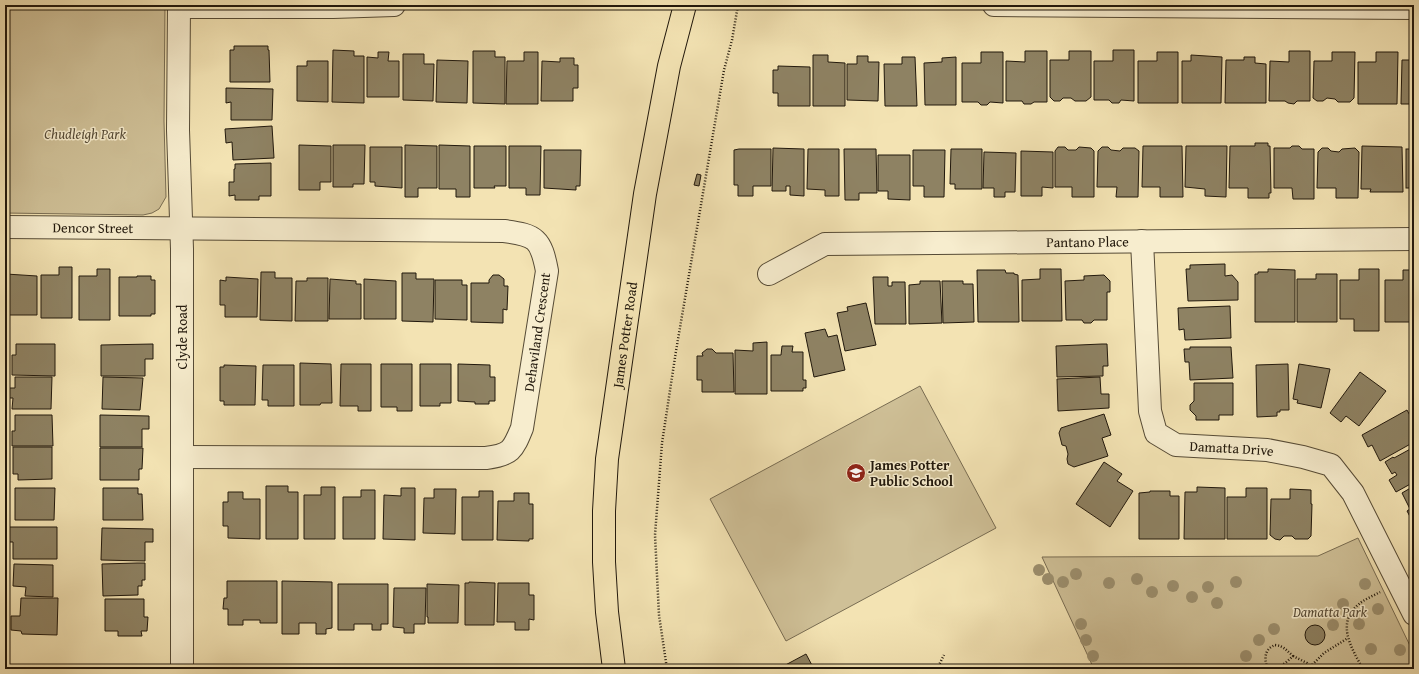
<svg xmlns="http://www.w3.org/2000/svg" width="1419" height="674" font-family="'Gentium Book Plus',serif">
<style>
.green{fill:#cfc097;stroke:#786c52}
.building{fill:#8e8263;stroke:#21180c}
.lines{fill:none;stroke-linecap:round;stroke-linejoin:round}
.minor-casing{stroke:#564b36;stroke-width:24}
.major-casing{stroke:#21180c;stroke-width:24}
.path{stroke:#21180c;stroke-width:2.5;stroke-dasharray:1 2;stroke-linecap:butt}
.minor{stroke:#f7edce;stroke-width:22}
.major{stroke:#f3e3b3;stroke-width:22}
.tree{fill:#9c8f6e}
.labels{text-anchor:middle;stroke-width:3;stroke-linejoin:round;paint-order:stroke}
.park-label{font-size:14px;font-style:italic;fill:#554a36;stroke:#f7edce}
.street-label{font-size:14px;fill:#21180c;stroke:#f7edce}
.poi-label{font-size:14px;font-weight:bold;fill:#21180c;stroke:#f7edce;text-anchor:start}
</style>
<rect width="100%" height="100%" fill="#f3e3b3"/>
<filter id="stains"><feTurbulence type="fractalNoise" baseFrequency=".005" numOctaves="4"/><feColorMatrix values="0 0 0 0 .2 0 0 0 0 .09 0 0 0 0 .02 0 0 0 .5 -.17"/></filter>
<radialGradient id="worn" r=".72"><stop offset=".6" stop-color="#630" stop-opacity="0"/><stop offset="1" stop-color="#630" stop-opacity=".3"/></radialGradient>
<g class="green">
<path d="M5,5H165L164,121L166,197L159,209L152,213L143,215L5,213Z"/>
<path d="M920,386L996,528L786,641L710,499Z"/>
<path d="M1358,538L1414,654V669H1094L1042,557L1318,556Z"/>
</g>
<g class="building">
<path d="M234,46H268V50H269L270,82H230V50H234Z"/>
<path d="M333,50L354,51V56H364V103L332,102Z"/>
<path d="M1113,50H1134V101L1121,100L1119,103H1112L1109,100H1094V61H1113Z"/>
<path d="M473,51H495V57H505V104L473,103Z"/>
<path d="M1025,51H1047V102H1034L1031,104H1024L1022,101H1006V61L1025,62Z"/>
<path d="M1069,51H1091V97L1086,101H1075L1071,98H1063L1060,101H1054L1050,97V60H1069Z"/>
<path d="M1289,51H1310V101H1297L1294,104L1288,103L1285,101H1269L1270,61L1289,62Z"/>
<path d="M378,52H389L388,61H399V97H367V57L378,58Z"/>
<path d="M524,52H538V104H506L507,61H524Z"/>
<path d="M981,52H1003V103L990,102L987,105H981L978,102H962V63H981Z"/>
<path d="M1157,52H1178V103H1138V61H1157Z"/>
<path d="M1332,52H1355L1354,98L1350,102H1338L1335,99L1327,98L1323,101H1317L1313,98L1314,61H1332Z"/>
<path d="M1376,52H1398L1397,104H1358V62H1376Z"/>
<path d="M403,54H424V64H434L433,101L403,100Z"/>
<path d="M813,55H828V62L845,63V106H813Z"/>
<path d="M1191,55L1222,57L1221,103H1182V61H1191Z"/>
<path d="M857,56H868V62H879L878,101L847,100V64H857Z"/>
<path d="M902,57H915L917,106H885L884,64H902Z"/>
<path d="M956,57V105H925L924,63L942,62V58Z"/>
<path d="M1244,57H1255V63L1266,64V103H1225L1226,60H1244Z"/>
<path d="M560,58H574V65H578V88H573V101H541L542,61L560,62Z"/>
<path d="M437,60L468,61L467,103L436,102Z"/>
<path d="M1402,60H1414V104H1401Z"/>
<path d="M307,61H328V102L297,101V66H307Z"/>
<path d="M778,66L810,67V106H778V93H773V70H778Z"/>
<path d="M226,88L273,89L272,120H231V102L226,103Z"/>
<path d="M272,126L274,158L233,160L232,142L226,143L225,129Z"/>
<path d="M1255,143H1268V146H1270L1271,193H1269V198H1248V188H1229L1230,146H1255Z"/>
<path d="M299,145L331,146V182H320V190H299Z"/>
<path d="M333,145H365L364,184H353V187H333Z"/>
<path d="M405,145L437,146V188H418V197H405Z"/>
<path d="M439,145L470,146V197H456V189H439Z"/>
<path d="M474,146H506V186H494L495,188H474Z"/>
<path d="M509,146H541L540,195H526V188H509Z"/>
<path d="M1143,146H1182L1183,197H1160V187H1142Z"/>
<path d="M1186,146H1227L1226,197L1205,196V189L1185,187Z"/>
<path d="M1292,146H1299L1302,149H1314V199H1293L1292,188H1274V148H1290Z"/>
<path d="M1362,146L1402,147L1403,192H1370L1371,189H1361Z"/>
<path d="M370,147H402V188L375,186V182H370Z"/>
<path d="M1058,147H1065L1068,150H1076L1079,147L1091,148L1094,151V197H1072V187H1055V151Z"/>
<path d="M1102,147H1108L1111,150L1120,151L1123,148H1135L1139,151L1138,197H1116L1117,187H1097L1098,151Z"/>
<path d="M773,148L804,149V196L790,195V186H786V191H772Z"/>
<path d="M1322,148H1328L1331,151L1339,152L1342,149L1355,148L1359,152L1358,198H1336V188H1317L1318,152Z"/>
<path d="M739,149H771V186H753V196H738V185H734V150Z"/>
<path d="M808,149H839V196H825V190L807,189Z"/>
<path d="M844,149H876L877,193H859V200H845Z"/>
<path d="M951,149H982V189H955V184H950Z"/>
<rect x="1406" y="149" width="8" height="39"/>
<path d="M544,150H581L580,186H576V190L544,188Z"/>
<path d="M913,150H945L944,197H924V186H913Z"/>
<path d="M1021,151L1053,152V188L1042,187V196H1021Z"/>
<path d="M984,152L1016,153L1015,192H1005V197H994V188H983Z"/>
<path d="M878,155H910V200L888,199V191H878Z"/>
<path d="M271,163V196H259V200H235V195L229,196V182H234V169H235V164Z"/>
<path d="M697,174L701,175L699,186L694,185Z"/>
<path d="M1225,264V276L1232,275L1238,282V300L1188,301L1186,269H1190V265Z"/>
<path d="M59,267H72V318H41V275H59Z"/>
<path d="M97,269H110V320H79V276H97Z"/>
<path d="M1040,269H1061L1062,321H1022V280L1040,279Z"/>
<path d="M1268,269L1295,270V322H1255V274H1258V272H1268Z"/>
<path d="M1359,269H1379V331H1354V319H1340V280H1359Z"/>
<path d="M977,270H1005L1006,273H1014V274L1018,275L1019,322H978Z"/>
<path d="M1403,270H1414V322H1385V280H1403Z"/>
<path d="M261,272H275V278H292V321L260,320Z"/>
<path d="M402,273H416V279H434L433,322L402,321Z"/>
<path d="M6,274L37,276V315H5Z"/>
<path d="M1316,274H1337V322H1297V279H1316Z"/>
<path d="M493,275H499L504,279V286H508L507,310L503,309V323L471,322V283H489V280Z"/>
<path d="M1104,275L1110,281V292H1107V320H1094L1091,323H1084L1082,320H1066L1065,281L1084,280V276Z"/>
<path d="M137,276H151V280H155V314H151V316H119V277H137Z"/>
<path d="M226,277L258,279L257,317H225V305H220V280L226,281Z"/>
<path d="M873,277H888V286H892V282H905L906,324H875Z"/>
<path d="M307,278H328V321H295L296,281H307Z"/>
<path d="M330,279L356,281V284H361V319H329Z"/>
<path d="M364,279L396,281V319H364Z"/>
<path d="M435,280H462V285H467V320L435,319Z"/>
<path d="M920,281H940L942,323L909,324V285L920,284Z"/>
<path d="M942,281H963V284H973L974,322L943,323Z"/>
<path d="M866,303L876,345L845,351L837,313L848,311L847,307Z"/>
<path d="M1230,306L1231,338L1185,340L1184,329L1179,330L1178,308Z"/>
<path d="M825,329L828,337L837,335L845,370L814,377L805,333Z"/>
<path d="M767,342V394H735V350L753,351V343Z"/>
<path d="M16,344H55V376L12,375V355H16Z"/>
<path d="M153,344V359H145V376H101V345Z"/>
<path d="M1102,344H1107L1108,366H1103V376L1057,377L1056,346Z"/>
<path d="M782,346H793L792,352H803V380H806V388H803V391H771V355H781Z"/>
<path d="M1190,347H1231L1233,378L1190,380L1189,362H1185L1184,349H1190Z"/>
<path d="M707,349H712L716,353H733L734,392H702V380H697V356H703L702,353Z"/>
<path d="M300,363L331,364L332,403H321L320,405H300Z"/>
<path d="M341,364H371V411H358V406H340Z"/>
<path d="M381,364H412V411H397V407H381Z"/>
<path d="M420,364H451V403H440V406H420Z"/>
<path d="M458,364L490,365V377H495V401H489V404H475V402L458,401Z"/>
<path d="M1288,364L1289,410H1280V412H1277V416L1257,417L1256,365Z"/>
<path d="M1299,364L1330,369L1321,408L1297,403L1298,400L1293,399Z"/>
<path d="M224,365L256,366L255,405H224V401H220V367H224Z"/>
<path d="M263,365H294V406H268V400H262Z"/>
<path d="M1360,372L1386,391L1359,426L1346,416L1341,422L1330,413Z"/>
<path d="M15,377H52L51,409H12L13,398H6L7,388H15Z"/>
<path d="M103,377L143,378L140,410L102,409Z"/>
<path d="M1100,377L1101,394H1109V408L1058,411L1057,379Z"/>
<path d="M1194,383H1233V415H1219V420H1196V416L1190,410V405L1194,401Z"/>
<path d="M1407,410L1414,423V442L1380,461L1372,445L1368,447L1362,435Z"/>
<path d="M1104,414L1111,435L1102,438L1108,456L1074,467L1068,464L1067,459L1068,454L1066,446L1062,445L1059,433L1061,428Z"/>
<path d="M15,415H52L53,446H12V431H15Z"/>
<path d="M100,415L149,416V429H142V447H100Z"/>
<path d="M13,447H52V479L18,480V474H13Z"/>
<path d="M1414,447V482L1396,492L1389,480L1397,475L1395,472L1392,474L1385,462L1393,457L1394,458Z"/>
<path d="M100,448H143L142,469H139V480H100Z"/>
<path d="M1104,462L1122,474L1117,481L1133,491L1110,527L1076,504Z"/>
<path d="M266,486H288V492H298V539H266Z"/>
<path d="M1414,486V524L1407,511L1410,509L1402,493Z"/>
<path d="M321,487H335V539H304V495H321Z"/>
<path d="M1197,487L1225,488V539H1184L1185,492H1197Z"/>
<path d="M15,488H55L54,520H15Z"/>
<path d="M103,488H138V494H142L143,520H103Z"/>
<path d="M401,488H415V540L383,539L384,495L401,496Z"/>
<path d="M1246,488H1267V539H1227V497H1246Z"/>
<path d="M434,489H456L455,534L423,533L424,498H434Z"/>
<path d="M1290,489L1311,490V504H1312L1311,536L1308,539H1295L1292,536H1284L1280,540L1275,539L1270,535L1271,499H1290Z"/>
<path d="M361,490H375V539H343V497H361Z"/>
<path d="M479,491H493V540H462V497H479Z"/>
<path d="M1150,491H1170V496H1179V539H1139V493L1150,492Z"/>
<path d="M228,492H243V499H260V539L228,538V526H223V502H228Z"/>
<path d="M514,493H529V504H533V539H529V541L497,540L498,501H514Z"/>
<path d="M8,527H57V559H13V542H5V528Z"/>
<path d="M102,528L153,529V542H145V561L101,560Z"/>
<path d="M137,563H145V580H142V586H138V595L103,596L102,564Z"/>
<path d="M14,564L53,565V597L25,596L26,587L13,586Z"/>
<path d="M227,581H277V623H260V620H243V625H228V609H223L224,598H227Z"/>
<path d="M282,581L332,582V628L326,629V634H316V623H299V634H282Z"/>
<path d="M469,582L495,583L494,625H465V583H469Z"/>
<path d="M498,583H529V595H534V620L529,619V630H515V622H497Z"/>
<path d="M338,584H388V624H381V630H372V624H354V630H338Z"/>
<path d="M427,584L459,585L458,623H428V617H427Z"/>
<path d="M394,588H426L425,624H414V633H404V628L393,627Z"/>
<path d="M21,598H58L57,635L22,634L21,631L11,630V616H20Z"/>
<path d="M105,599H144V617H148L147,631H141L142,636H118V631H105Z"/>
<circle cx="1315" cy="635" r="10"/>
<path d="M806,654L814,669H778Z"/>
</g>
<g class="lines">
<defs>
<g id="minor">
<path d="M179,5L178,130L182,249V669"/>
<path d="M994,5L1414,8"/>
<path d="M179,7H333L394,5"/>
<path id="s1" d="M5,227L504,231C536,235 541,239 547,271L522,428C513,450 511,455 486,458L183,457"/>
<path id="s2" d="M1142,241L1150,411L1156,433L1176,445L1267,450L1303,457L1331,465L1353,493L1414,614"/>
<path id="s3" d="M769,274L825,244L1414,239"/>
</g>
<g id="major">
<path id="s4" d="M614,669L607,612L604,562V511L607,459L645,194L669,66L685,5"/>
</g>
</defs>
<use href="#minor" class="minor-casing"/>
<use href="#major" class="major-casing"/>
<g class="path">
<path d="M1275,645C1284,646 1287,651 1293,656C1286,663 1277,671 1267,667C1264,657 1265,649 1275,645Z"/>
<path d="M1293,656L1307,663L1310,667"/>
<path d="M667,669L659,615L655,535L662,443L676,351L724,70L732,40L738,5"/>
<path d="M937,669L944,655"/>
<path d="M1308,669L1324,653L1348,638"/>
<path d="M1363,669C1352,649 1335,623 1359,604C1365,599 1373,596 1380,592"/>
</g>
<use href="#minor" class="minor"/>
<use href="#major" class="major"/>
</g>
<g class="tree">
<circle cx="1039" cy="570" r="6"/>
<circle cx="1076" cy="574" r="6"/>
<circle cx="1048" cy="579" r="6"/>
<circle cx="1137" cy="579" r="6"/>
<circle cx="1063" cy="582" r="6"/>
<circle cx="1236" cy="582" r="6"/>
<circle cx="1109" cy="583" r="6"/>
<circle cx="1365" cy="584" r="6"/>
<circle cx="1173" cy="586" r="6"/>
<circle cx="1208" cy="587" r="6"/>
<circle cx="1152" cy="592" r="6"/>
<circle cx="1192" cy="597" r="6"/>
<circle cx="1217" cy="603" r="6"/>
<circle cx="1343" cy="604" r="6"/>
<circle cx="1378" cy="609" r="6"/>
<circle cx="1081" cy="624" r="6"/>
<circle cx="1359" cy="624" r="6"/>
<circle cx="1333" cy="625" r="6"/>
<circle cx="1274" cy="629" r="6"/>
<circle cx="1086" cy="640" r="6"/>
<circle cx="1259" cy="640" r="6"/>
<circle cx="1371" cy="649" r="6"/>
<circle cx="1400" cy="650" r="6"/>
<circle cx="1093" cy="656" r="6"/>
<circle cx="1246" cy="656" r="6"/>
</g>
<defs>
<symbol id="school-disc" viewBox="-11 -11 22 22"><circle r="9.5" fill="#8f2418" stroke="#f7edce"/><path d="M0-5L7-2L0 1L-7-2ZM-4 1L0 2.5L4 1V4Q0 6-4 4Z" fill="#fff"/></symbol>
</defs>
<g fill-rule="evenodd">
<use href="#school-disc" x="845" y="462" width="22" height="22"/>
</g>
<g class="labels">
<g class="park-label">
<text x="85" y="139">Chudleigh Park</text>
<text x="1330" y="617">Damatta Park</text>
</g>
<g class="street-label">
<text dy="5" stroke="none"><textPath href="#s1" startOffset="88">Dencor Street</textPath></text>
<text dy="5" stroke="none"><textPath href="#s3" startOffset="326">Pantano Place</textPath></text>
<text transform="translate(537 332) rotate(-82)" y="5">Dehaviland Crescent</text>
<text dy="5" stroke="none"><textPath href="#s4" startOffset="336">James Potter Road</textPath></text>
<text transform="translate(182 337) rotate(-90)" y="5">Clyde Road</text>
<text dy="5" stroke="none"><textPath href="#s2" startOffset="272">Damatta Drive</textPath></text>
</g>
<g class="poi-label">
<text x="870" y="470">James Potter<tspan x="870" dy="16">Public School</tspan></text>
</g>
</g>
<rect width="1419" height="674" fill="none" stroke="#f3e3b3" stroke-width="20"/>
<rect x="6" y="6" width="1407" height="662" fill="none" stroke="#21180c" stroke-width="2"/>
<rect x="10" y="10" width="1399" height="654" fill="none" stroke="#21180c"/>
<rect width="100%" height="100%" filter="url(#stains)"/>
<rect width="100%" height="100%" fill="url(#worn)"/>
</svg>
